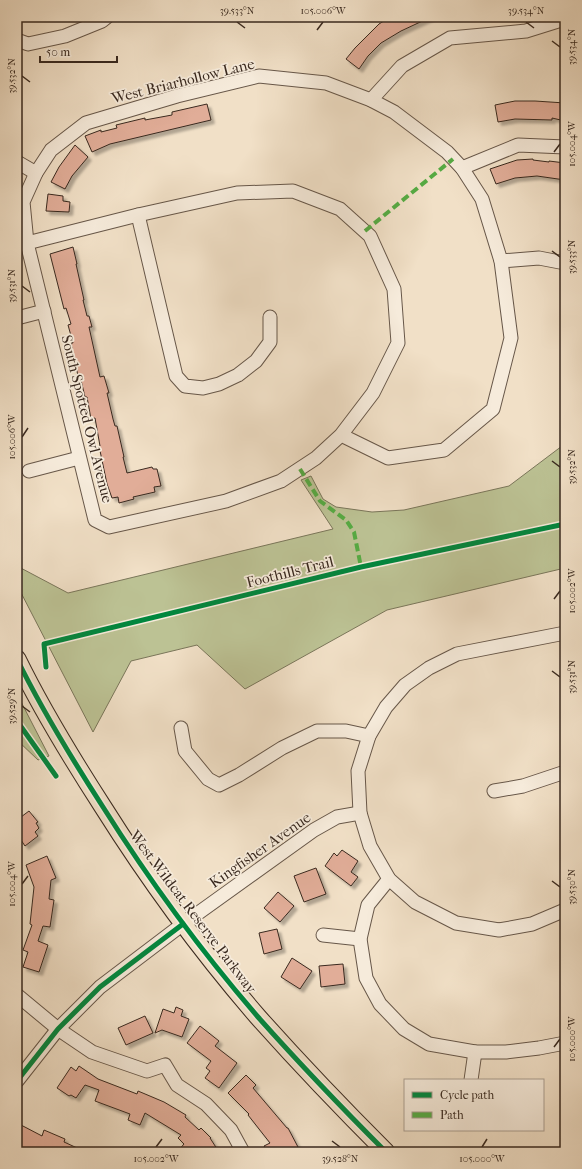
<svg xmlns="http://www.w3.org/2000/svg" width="582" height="1169" font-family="'IM FELL French Canon',serif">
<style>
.green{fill:#bcc294;stroke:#7a765a}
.building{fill:#e1ad98;stroke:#39291f;filter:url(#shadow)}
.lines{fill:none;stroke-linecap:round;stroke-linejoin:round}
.minor-casing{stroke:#675749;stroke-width:15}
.major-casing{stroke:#39291f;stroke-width:19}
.minor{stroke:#f6ebdb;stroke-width:13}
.major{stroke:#f1e0c7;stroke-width:17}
.quiet{stroke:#55ab43;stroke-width:4;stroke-dasharray:8 4;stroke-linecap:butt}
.cycleway-casing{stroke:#f6ebdb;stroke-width:8}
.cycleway{stroke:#00873e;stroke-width:5}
.ticks{fill:none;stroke:#39291f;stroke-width:1.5}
.labels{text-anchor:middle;stroke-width:3.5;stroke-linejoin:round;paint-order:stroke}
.street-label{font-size:15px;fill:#39291f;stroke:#f6ebdb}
.neatline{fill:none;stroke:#39291f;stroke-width:1.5}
.ticks-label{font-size:10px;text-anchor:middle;fill:#39291f}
</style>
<defs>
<filter id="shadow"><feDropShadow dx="3.5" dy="3.5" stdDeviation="1" flood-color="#0004"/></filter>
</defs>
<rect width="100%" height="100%" fill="#f1e0c7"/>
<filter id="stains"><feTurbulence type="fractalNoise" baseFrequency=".005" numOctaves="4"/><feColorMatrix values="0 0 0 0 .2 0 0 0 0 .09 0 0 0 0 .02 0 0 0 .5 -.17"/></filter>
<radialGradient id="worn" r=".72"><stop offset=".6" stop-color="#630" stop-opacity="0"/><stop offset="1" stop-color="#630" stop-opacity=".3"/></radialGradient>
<g class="green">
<path d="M562,446L565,447V568L387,610L245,689L197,645L131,661L93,732L17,585V566L68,593L333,529L301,480L311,476L323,499L336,507L372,512L404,510L509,486Z"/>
<path d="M17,694L49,756L38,760L17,740Z"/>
</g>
<g class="building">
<path d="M390,17H431L401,31L381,43L368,56L359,69L346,59L355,48L379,24Z"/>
<path d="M515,101H535L565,103V121L552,118V120L515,119L498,122L495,105Z"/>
<path d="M207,104L211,120L110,144L92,152L85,136L101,130V132L117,128L116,125L145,118V120L172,115V112Z"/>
<path d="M75,145L88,157L72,176L65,189L51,182L59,167Z"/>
<path d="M533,159V160L549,162V161L565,163V180L537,176L515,178L496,184L490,169L517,160Z"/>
<path d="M48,194L63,196V201L70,202L69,212L46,211Z"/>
<path d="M73,247L77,264H76L84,300H83L87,316H89L92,327H89L100,377L104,376L109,393H107L113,419L115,426H117L124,457H123L127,473L152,467L153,469H157L161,486L154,487L155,492L133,497L134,499L119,503L118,497L112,498L107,484L99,446H100L95,418L91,419L87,397H85L80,376H78L71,343H73L68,325L71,324L66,308L64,309L50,254Z"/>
<path d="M29,811L38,822L36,823L39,828L35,832L38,836L25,846L17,834V820Z"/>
<path d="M342,850L358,861L351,872L358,877L351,886L325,866L334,853L337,856Z"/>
<path d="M47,856L56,878L51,880L49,899L54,900L50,927L43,926L38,941L48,945L39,972L23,967L28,952L23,950L32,925L30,924L34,887L26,865Z"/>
<path d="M316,868L326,894L304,902L294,876Z"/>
<path d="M278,892L294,906L280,922L264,908Z"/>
<path d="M277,929L282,949L264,954L259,933Z"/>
<path d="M292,958L312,971L300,989L281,977Z"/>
<path d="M343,964L345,984L321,987L319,966Z"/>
<path d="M176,1007L183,1010L181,1016L189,1019L182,1037L162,1030L155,1033L163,1009L174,1013Z"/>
<path d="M145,1016L153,1033L126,1045L118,1028Z"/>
<path d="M200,1026L219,1041L215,1046L237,1063L219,1088L205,1078L210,1071L206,1068L211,1061L187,1043Z"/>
<path d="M79,1066L98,1079L137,1094L138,1091L164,1102L186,1115L185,1117L199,1130L201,1128L211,1138H210L219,1152H177L184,1144L178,1138L181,1135L145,1113L140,1125L128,1120L130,1114L95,1101L99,1090L85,1085L76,1098L71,1095L69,1096L57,1088L71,1067L76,1071Z"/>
<path d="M246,1075L256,1085L253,1088L287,1128H288L298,1147L288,1152H267L264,1146L270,1143L248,1115L249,1114L228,1093Z"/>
<path d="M17,1125L20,1126L21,1125L42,1136L44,1130L65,1139L64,1142L86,1152H38L31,1149L29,1152H20L17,1150Z"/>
</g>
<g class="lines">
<defs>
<g id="minor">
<path d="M17,40L28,44L65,36L102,21L107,17"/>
<path d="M371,100L402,66L450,38L526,31L558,21"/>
<path d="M17,162L36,173"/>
<path d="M462,168L518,145L565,147"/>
<path d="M138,215L176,376L185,386L203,388L219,384L238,375L256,361L270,342V317"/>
<path d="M17,245L27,243L138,215L237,193L293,191L340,209L370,236L394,289L398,343L373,393L341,435L316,458L281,481L226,501L109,527L95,520L27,243L23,202L36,173L51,150L86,123L177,96L259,76L326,83L371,100L394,112L447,152L462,168L482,199L501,261L511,338L493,409L444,450L388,458L341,435"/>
<path d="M501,261L539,258L565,263"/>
<path d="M17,318L44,311"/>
<path d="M29,471L79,458"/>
<path d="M565,633L457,654L429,668L405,685L386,707L369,736L358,771L360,813L370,846L389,879L415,902L456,923L499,930L532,924L565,910"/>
<path d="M181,728L185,751L208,779L219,785L239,775L282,748L317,731H346L369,736"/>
<path d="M494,791L523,786L565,772"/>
<path d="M389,879L368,905L360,939L366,978L380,1004L404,1029L429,1044L475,1052H506L539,1048L565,1043"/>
<path d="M323,935L360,939"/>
<path d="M17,995L58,1029L92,1052L147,1071L165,1065L177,1085L206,1104L231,1130L243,1152"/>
<path d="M471,1080L475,1052"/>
<path d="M17,1081L58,1029L100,987L183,924L314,830L337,817L360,813"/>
</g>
<path id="major" d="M17,659C42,710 72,759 103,807C149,880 201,951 258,1017C299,1063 342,1108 386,1152"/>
</defs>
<use href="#minor" class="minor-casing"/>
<use href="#major" class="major-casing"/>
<use href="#minor" class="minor"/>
<use href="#major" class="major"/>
<g class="quiet">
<path d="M558,21L561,17"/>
<path d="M365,231L453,159"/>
<path d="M300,469L320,501L346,520L354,532L361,567"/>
</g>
<defs>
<g id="cycleway">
<path d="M17,659C42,710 72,759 103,807C149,880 201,951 258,1017C299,1063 342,1108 386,1152"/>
<path d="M46,667L44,644L361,567L565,524"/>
<path d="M17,721L56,776"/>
<path d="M17,1081L58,1029L100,987L183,924"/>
</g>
</defs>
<use href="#cycleway" class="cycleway-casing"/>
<use href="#cycleway" class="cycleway"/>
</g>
<path class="ticks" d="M237,22L245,28M526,22L534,28M317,30L323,22M552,41L560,47M22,76L30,82M554,152L560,144M552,251L560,257M22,286L30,292M22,437L28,428M552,461L560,467M554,599L560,591M552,671L560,677M22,706L30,712M552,881L560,887M22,884L28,876M554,1047L560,1039M332,1141L340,1147M156,1147L162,1139M482,1147L487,1139"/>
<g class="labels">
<g class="street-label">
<text transform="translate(183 81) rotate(-14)" y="5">West Briarhollow Lane</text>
<text transform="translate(87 419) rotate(76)" y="5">South Spotted Owl Avenue</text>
<text transform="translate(290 572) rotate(-14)" y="5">Foothills Trail</text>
<text transform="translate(260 850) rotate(-35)" y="5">Kingfisher Avenue</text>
<text transform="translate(193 912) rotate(53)" y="5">West Wildcat Reserve Parkway</text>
</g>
</g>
<rect width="582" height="1169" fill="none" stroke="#f1e0c7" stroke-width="44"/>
<rect x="404" y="1079" width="140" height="52" fill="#f6ebdb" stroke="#aa9d90"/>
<rect x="412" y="1092" width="20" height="6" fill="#00873e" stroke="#aa9d90"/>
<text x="440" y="1099" font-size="12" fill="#39291f">Cycle path</text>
<rect x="412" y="1112" width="20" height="6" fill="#55ab43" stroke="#aa9d90"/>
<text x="440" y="1119" font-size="12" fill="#39291f">Path</text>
<path d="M40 56v6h77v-6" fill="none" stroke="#39291f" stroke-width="2"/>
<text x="46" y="56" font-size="12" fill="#39291f" stroke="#f6ebdb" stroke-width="3" paint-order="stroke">50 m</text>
<rect x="22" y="22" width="538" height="1125" class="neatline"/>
<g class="ticks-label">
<text x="237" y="14">39.533°N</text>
<text x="323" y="14">105.006°W</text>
<text x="526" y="14">39.534°N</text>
<text transform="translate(571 47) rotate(-90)" y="4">39.534°N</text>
<text transform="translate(11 76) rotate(-90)" y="4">39.532°N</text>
<text transform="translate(571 144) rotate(-90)" y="4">105.004°W</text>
<text transform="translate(571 257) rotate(-90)" y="4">39.533°N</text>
<text transform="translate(11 286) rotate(-90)" y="4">39.531°N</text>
<text transform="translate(11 437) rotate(-90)" y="4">105.006°W</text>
<text transform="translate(571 467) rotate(-90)" y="4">39.532°N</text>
<text transform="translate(571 591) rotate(-90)" y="4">105.002°W</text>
<text transform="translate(571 677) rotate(-90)" y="4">39.531°N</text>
<text transform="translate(11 706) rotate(-90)" y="4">39.529°N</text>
<text transform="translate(11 884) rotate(-90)" y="4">105.004°W</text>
<text transform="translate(571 887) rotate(-90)" y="4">39.530°N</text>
<text transform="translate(571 1039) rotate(-90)" y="4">105.000°W</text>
<text x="156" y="1162">105.002°W</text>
<text x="340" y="1162">39.528°N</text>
<text x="482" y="1162">105.000°W</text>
</g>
<rect width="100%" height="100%" filter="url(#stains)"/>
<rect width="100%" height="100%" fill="url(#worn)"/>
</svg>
